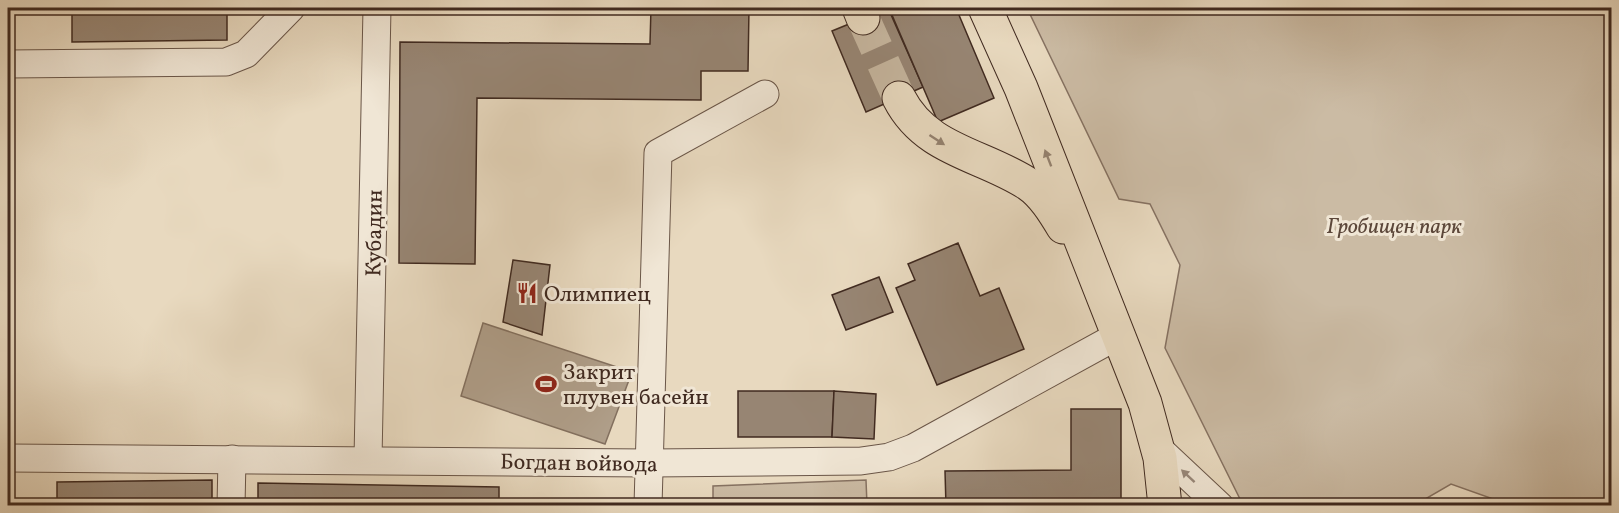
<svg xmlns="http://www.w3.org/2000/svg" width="1619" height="513" font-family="Vollkorn,serif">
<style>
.green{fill:#cbbba4;stroke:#867262;stroke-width:1.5}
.water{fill:#af9e89;stroke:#83705f;stroke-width:1.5}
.building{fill:#978573;stroke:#402a20;stroke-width:1.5}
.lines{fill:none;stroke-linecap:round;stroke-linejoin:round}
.major-tunnel{stroke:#c6b69f;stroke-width:33;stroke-dasharray:33 16;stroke-linecap:butt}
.minor-casing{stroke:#6a5648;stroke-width:29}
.major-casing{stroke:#402a20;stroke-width:35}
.minor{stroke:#f0e6d5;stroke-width:27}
.major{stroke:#e8d9bf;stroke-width:33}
.oneway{fill:#948270}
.oneway2{fill:#98887a}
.labels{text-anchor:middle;stroke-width:6;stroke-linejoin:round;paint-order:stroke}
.park-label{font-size:22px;font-style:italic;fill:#5c473a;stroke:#f0e6d5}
.street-label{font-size:22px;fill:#402a20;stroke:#f0e6d5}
.poi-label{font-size:22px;fill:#402a20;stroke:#f0e6d5;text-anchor:start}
</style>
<rect width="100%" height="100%" fill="#e8d9bf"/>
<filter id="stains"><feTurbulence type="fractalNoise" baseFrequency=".00333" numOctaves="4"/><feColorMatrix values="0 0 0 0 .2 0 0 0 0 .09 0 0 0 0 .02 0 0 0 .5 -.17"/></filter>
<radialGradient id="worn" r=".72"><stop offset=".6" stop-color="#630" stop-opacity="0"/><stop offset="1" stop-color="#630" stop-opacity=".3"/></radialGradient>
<g class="green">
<path d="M1027,8H1611V505H1510L1451,484L1415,505H1243L1165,348L1180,265L1150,204L1119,199Z"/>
<path d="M866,480L867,505H713V486Z"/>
</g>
<path class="water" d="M483,323L632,372L605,444L461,396Z"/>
<g class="building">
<rect x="8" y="8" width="6" height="40"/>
<path d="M72,8H227V40L72,42Z"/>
<path d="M651,8H749L748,71H701V100L477,98L475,264L399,263L400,42L650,44Z"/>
<path d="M888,8L923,87L866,112L832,31Z"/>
<path d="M889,8H956L994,98L938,122Z"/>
<path d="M958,243L980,296L999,288L1024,349L937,385L896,288L915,280L908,264Z"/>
<path d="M8,255H12L14,386H8Z"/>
<path d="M513,260L550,265L542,335L503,322Z"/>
<path d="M879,277L893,312L846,330L832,295Z"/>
<path d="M738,391H834L832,437H738Z"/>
<path d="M834,391L876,394L874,439L832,437Z"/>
<path d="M1071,409H1121V506H946L945,471L1071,470Z"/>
<path d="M212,480V506H57V482Z"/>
<path d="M258,483L499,487V506H258Z"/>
</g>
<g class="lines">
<path class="major-tunnel" d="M863,18L899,98"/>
<defs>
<g id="minor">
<path d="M8,64L226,62L246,54L291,8"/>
<path d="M1156,446L1220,506"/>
<path d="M8,458L650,463L861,461L889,457L913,448L1119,335"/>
<path d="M368,459L377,8"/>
<path d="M231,506L232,459"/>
<path d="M648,506L658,153L765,94"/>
</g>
<g id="major">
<path d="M859,8L863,18"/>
<path d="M985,8L1021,88L1145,403L1160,458L1165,506"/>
<path d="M899,98C926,151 982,154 1028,184C1043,194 1054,212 1063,227"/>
</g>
</defs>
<use href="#minor" class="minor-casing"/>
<use href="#major" class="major-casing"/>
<use href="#minor" class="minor"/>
<use href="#major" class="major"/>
</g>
<defs><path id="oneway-solid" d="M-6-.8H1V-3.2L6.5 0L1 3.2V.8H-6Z" transform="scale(1.5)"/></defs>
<g class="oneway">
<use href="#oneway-solid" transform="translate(937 140) rotate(33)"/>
<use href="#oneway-solid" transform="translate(1048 158) rotate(-111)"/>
</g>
<use class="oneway2" href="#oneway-solid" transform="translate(1188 476) rotate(-137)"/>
<defs>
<symbol id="restaurant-bare" viewBox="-9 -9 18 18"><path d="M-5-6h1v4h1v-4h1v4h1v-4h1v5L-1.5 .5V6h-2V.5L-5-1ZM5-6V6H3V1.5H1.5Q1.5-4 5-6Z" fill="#8f2418" stroke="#f0e6d5" stroke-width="2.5" paint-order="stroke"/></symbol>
<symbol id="stadium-bare" viewBox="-9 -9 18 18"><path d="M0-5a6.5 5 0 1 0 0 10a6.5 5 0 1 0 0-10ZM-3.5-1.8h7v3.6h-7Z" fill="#8f2418" stroke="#f0e6d5" stroke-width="2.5" paint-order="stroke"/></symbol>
</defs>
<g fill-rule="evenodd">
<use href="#restaurant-bare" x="512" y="278" width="30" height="30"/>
<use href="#stadium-bare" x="531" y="369" width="30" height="30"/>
</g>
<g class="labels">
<g class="park-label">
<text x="1394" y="233">Гробищен парк</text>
</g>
<g class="street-label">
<text transform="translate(373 233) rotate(-89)" y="8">Кубадин</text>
<text transform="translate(579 462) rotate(1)" y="8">Богдан войвода</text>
</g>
<g class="poi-label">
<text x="544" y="301">Олимпиец</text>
<text x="563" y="379">Закрит<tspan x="563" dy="25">плувен басейн</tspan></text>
</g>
</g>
<rect width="1619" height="513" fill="none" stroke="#e8d9bf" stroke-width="30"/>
<rect x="9" y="9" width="1601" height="495" fill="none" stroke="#402a20" stroke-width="3"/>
<rect x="15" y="15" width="1589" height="483" fill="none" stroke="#402a20" stroke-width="1.5"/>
<rect width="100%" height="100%" filter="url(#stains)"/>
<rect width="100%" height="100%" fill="url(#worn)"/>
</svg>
